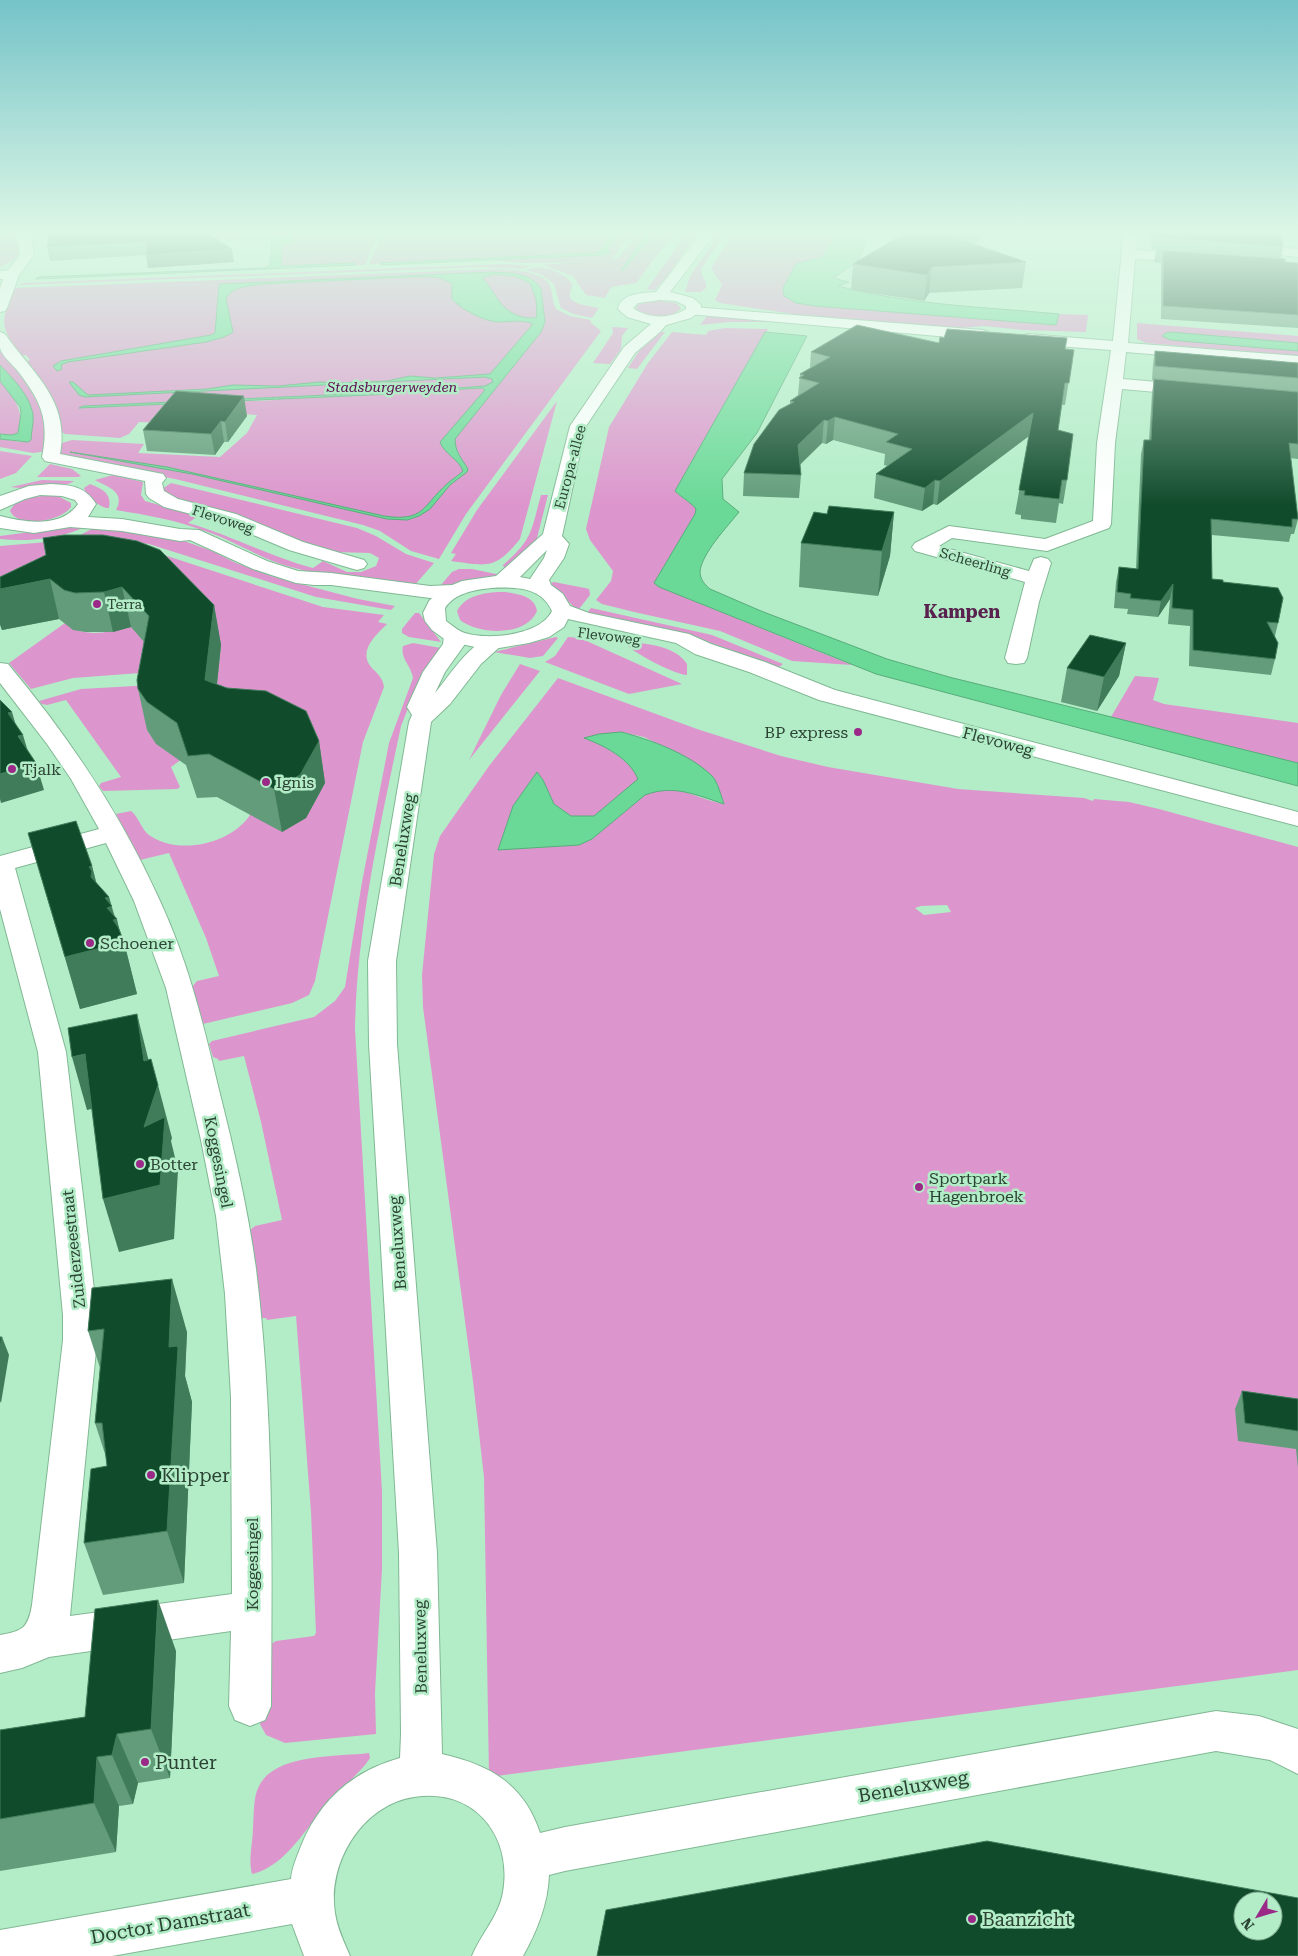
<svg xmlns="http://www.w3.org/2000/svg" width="1298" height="1956" font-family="'Roboto Serif',serif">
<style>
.green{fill:#dd96cd;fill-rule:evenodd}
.water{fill:#6ad997;stroke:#57ac79;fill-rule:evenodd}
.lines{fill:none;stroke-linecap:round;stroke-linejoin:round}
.minor-casing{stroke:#80b894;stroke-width:2}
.major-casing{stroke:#80b894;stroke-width:2}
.minor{fill:#fff;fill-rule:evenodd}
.major{fill:#fff;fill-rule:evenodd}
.wall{fill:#629c7a}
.shaded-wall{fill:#417c5a}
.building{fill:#104b2c;stroke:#417c5a;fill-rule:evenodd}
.poi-dot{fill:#9a2987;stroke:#b3edc7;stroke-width:2}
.labels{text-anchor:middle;stroke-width:5;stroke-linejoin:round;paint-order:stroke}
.far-park-label{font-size:14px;font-style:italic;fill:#5d0c51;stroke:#b3edc7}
.far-street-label{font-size:14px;fill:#2b4333;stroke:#b3edc7}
.far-poi-label{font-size:14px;fill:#2b4333;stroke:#b3edc7;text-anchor:start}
.poi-label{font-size:16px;fill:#2b4333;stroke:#b3edc7;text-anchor:start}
.street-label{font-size:16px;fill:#2b4333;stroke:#b3edc7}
.far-district-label{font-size:18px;font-weight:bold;fill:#59224e;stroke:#b3edc7}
.near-poi-label{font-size:19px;fill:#2b4333;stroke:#b3edc7;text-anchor:start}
.near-street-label{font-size:19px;fill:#2b4333;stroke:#b3edc7}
</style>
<rect width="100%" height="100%" fill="#b3edc7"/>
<g class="green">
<path d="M0,231H10L16,240L19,252L15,259L0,267Z"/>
<path d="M166,231H332L222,235L220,240Z"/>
<path d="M379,231L365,265H356L354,263L281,266L280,265L282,245L293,243V236L223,240L228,237Z"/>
<path d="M384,231H616L598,253H594L369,264Z"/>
<path d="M621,231H633L614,257L608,259C573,263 528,265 494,260L609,254L607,249Z"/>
<path d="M640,231H648L621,271L624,270L656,231H675L636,283L611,287L605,298L586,295L573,276L543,265L618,258Z"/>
<path d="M688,231H699L669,274L655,290L647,289Z"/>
<path d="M721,231H726L701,269C700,276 707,280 706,288L701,292H685L690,276Z"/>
<path d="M735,231H839L822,257L796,264L782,291L796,303L816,306L1056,325L1059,314L1088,315L1086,332L1022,330L984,326L950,329L806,316L720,303L715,300L722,285L711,268Z"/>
<path d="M506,264L532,266L521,269L481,267L18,285L24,283Z"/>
<path d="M537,267C550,269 564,272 572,284C572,288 569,294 570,297C573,305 592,306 599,308L592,318L573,314L561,308L554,284L542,275L526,270Z"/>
<path d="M496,269C509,269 545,271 550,286C553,294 552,302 556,309L570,316L591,320L590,322L601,331L466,514L439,559L411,551L380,531L363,525L175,479L65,457L61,454L62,443L72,440L144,444L138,453L220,457L247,433L257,415C217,410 179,425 139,422L129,434L120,438L65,434L62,432L58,410L25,362L30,360L26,355L20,356C0,323 0,325 14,288ZM278,397L277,400L79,408L83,406Z"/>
<path d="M654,300L676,303L681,308C670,321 649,316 636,310L637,305Z"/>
<path d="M707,316L778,321L779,322H729L700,325Z"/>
<path d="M1137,323L1298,336V343L1170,332L1166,333L1165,338L1298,351V356L1146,343L1137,339Z"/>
<path d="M612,327L628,328L622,336L621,349L610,364L593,363L613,333Z"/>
<path d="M725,328L768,329L675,491C681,498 692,503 697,509L695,514L654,583L659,587L852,665L792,661L720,631L634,612L602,604L596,600L611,581L613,571L590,540L586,529L609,427L648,363L672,332L706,335L708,331Z"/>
<path d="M657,332H665L637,369L628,368L639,351L653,339Z"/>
<path d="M0,351L31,386L45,411L47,451L33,453L0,447V439L22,442L30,441C31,437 31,434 31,430C35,400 18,386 0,365Z"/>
<path d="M0,381C14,398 26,411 18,434L12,435L0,434Z"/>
<path d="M557,401L520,539C495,570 487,566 451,561L456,554L451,553L477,510Z"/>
<path d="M0,451L32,456L16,473L0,479Z"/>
<path d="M50,464L72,469L81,476L78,477H37Z"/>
<path d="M113,475L143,482L141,495L145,501L198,516L188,523C231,535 270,557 313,568L323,561L347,572H361L376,566L379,558L370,553L334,552L289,538L253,521L168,497L162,489L171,483L357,528L376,536L406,554L434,563L414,586C368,580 322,578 278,563C253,554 230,539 205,531C176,520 146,515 116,510C126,491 107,487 95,480Z"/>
<path d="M42,480L74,481C64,489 24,489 11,487Z"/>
<path d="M90,484C102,489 112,493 109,508C101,509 85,495 84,488Z"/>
<path d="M541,495H548L536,542L505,570L503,565C533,539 531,531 541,495Z"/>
<path d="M43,496H58L71,503V507C62,521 18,529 10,511C15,499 31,497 43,496Z"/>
<path d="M77,526L85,527C58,539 28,542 0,539V536Z"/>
<path d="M96,527L173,537L212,551L236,563L274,577L358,599L395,606L391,610L316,597L149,544L78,536Z"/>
<path d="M59,541L152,551L323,607L384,615L378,622L387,624C374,637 356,653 374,670C379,675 383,679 384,687L363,742L315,981L309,995L292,1003L203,1024L192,987L197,981L219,976L206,938L169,853L140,860L116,814L131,811C139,817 141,829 149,835C178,856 231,844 250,815L214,710L221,645L177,598L0,606V546Z"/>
<path d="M459,569H472L501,575L450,586H440L452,572Z"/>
<path d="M554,582L585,588L589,589L590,595L579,609H576L552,585L551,583Z"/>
<path d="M505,592C518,594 535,596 537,611C526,637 479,635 460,620L457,611C466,594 488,592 505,592Z"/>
<path d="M591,608L712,635L783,664L779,667L697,638L586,614Z"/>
<path d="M415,613H419L441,642L409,637L402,633V629Z"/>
<path d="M120,614L157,656L154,672L73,678L31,689L9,663L65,623C83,638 107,633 128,627Z"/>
<path d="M556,637L558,638L543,656L530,658L494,652Z"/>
<path d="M568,637L580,638L682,684L629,694L545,662L555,656Z"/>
<path d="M624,642C644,643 675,645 687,664V675C675,675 631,652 624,642Z"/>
<path d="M413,643L441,648L407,711L401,726C380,826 357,926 355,1029L382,1491V1569L375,1693L376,1734L285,1743L266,1735L260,1724V1706L271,1644L276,1641L314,1636L316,1633L311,1512L296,1316L267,1320L266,1318H261L249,1231L255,1226L282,1220L261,1122L244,1056L219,1061L218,1059L213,1057L209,1044L212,1041L314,1017L335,1001L345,987L362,882L389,743L413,678C411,665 400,659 403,646Z"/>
<path d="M520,664L540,671L469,760L501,695Z"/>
<path d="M1135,676L1159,678L1153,700L1164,704L1298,723V763L1111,717Z"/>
<path d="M558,678L697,729L781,756L828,767L958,789L1084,798L1093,801L1094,799L1129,802L1159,809L1298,847V1670L489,1777L484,1477L473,1381L423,1007L422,975L434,854L440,836L489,766ZM621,732L644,737L688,759L713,777L724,804C692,798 679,782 645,795L592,839L579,845L498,850L513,806L537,772L543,780L554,804L571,816H594L639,779C628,758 606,747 585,738L599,734ZM947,905L951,912L924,915L915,908L921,906Z"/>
<path d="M152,685L147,730C156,744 166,753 182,759L171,767L180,787L177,789L103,791L99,786L101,783L121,777L66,700L47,705L42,704L39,701L81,689Z"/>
<path d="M369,1753L370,1758L365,1765C349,1783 331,1800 315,1819C299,1839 280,1868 252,1874C248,1861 253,1841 253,1828C254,1815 253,1797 259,1786C275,1753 338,1757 369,1753Z"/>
</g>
<g class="water">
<path d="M616,231H621L607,249L610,253L602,255L381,265L380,263L594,253L598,252Z"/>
<path d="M648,231H656L623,270L621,271Z"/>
<path d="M839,231L869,236L857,262L833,278L849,282L838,286C910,305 985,307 1059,314L1056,325L816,306L796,303L784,296L783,288L796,264L822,257Z"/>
<path d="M293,236V243L282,245L281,266L354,263L356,265L36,279L39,277L265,268L270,265L272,239H246V237Z"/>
<path d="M491,272C508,273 531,272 541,289L545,322L541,332L455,439C455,452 462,459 468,469L467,472L450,485L430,509L419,516L407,520L387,519L192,474L70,452L167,467L384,516C425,522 422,506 447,484C452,479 458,476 463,471C458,458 444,454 440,442L485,390L482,388L412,392L411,391L485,386L493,382L492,379L485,377L85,397L79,395L69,382H73L88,395L207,389L233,385L278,386L319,382L337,383L387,381L410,376L435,378L490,374L533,324C523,319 508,322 498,322C484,321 465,311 455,302L452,299V284C440,274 422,277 407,277L262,284C250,286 232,286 226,299L233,332L224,337L206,342L68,362L61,365L62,369L57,371L53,366L61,361L211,335L215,333L219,285L221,284ZM494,274L514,276L530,283L536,299L537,317C524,321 506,312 499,301C493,293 490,286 483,279L484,277Z"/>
<path d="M765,332L807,336L757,433L722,479L723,499L739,512C728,526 701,554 700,572C700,579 705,585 710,589L761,611L887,659L949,677L1298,763V786L876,674L659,587L654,583L695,514L696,509C693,504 681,497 675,491Z"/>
<path d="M1170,332L1298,343V351L1170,340L1162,336L1166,333Z"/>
<path d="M0,365C13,379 30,395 33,415C34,423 31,432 31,440L28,442L0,439V434L12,435L18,433L21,413L20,407L0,381Z"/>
<path d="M394,392L392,394L79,408L83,406Z"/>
<path d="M621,732C649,739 690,754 712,776C718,782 721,796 724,804C696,795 674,784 645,795L592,839L579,845L498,850L513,806L537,772L543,780L554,804L571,816H594L638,779C629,758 605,746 584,738L599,734Z"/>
</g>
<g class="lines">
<defs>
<g id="minor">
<path d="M10,231H24L32,242L34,255L19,275L7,308L5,311L0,312V288L3,279H0V271L8,270L20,255L18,242Z"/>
<path d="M1119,231H1133L1137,240L1136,250L1192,254L1199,258L1192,262L1135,259L1128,343L1298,356V366L1126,352L1123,379L1191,385L1197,387L1199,390L1197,393L1191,395L1122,389L1115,443L1111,524L1109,528L1047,551L952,538L939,546L1029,571L1034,559L1041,557L1048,559L1051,563L1039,602L1027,658L1024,663L1016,664L1008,663L1005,658L1025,582L915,551L912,547L915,543L949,526L1045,539L1093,521L1097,443L1111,350L1028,344L1023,342L1020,339L1023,336L1028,334L1113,341L1123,240Z"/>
<path d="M1245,244L1298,249V257L1240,251L1238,248L1240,245Z"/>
<path d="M693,307L983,330L988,332L991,335L988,338L983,340L688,314L686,311L688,308Z"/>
<path d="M0,332L5,334C33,374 70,400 60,454L163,474L166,478L162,483L164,491L178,499L236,514L303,542L364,560L367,564L364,568L357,570L350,568L289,550L222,522L164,507L149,498L146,494L145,481L45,461L42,457C50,418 40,400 17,370C12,364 2,356 0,348C0,344 0,337 0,332Z"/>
<path d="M51,484C71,485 85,486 96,504L88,517L122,519L180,529L199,530L267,561L298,571L331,573L430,586L453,585L460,587L463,591L460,595L430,598L331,585H314L296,583L253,569L190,540L180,541L122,531L70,527L34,533L0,528V516C24,522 61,529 78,504L75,500L62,496L40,495L25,499L0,510V496L3,495L29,486Z"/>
<path d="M454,630L461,632L464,636L465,644L445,672L435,693C450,676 475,632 500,639L504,643L481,664L450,704L431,722L396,961L397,1044L437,1553L442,1754C490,1765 524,1784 540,1833L565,1827L1216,1711L1259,1716L1298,1729V1774L1270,1760L1216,1751L565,1871L549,1875C548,1904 537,1931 523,1956H472C481,1934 499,1916 503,1892C513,1835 473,1787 414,1797C362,1805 327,1863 335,1913C337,1928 344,1942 350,1956H304L292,1924L112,1956H0V1930L291,1879C292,1867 297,1857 301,1846C319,1801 353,1771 400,1758L401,1734L399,1553L369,1044L368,961L409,722L412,715L407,707L423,672L443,644L444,636L447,632Z"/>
<path d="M0,663L8,664C69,737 121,814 160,901C189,964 203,1023 219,1090C234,1150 248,1209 256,1269C274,1414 272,1561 271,1706L265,1720L250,1726L235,1720L229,1706L231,1631L49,1657L22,1668L0,1673V1635C23,1631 28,1628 32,1605L63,1340V1315L38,1052L0,909V856L99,829L71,779L47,744L0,683ZM106,843L134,901L166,988L201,1140L216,1216L225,1294L231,1397L232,1594L70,1616L97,1340V1315L66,1052L15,868Z"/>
</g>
<path id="major" d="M703,231H717L670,292L693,298L701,305L700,311L691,318L666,325L660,332L635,353L586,426L562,536L569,544L564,558L549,580L551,585L563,594L570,606L589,613L689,634L711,644L765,662L835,690L1298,812V826L819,700L749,672L695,654L676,643L568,619L564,627L549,637L529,643L499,648L475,647L447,641L432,630L425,621L423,613L429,601L440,590L462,581L496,576L543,534L570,426L624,347L651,324L627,317L618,309C621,293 642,293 656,292ZM660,300L676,301L686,306V309C670,319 648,319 633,308L638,303ZM547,550L544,558L530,579L520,577ZM491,588C515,587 541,586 552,611C540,636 485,641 462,632C456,629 450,624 446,621L445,608C455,593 474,590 491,588Z"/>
</defs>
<use href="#minor" class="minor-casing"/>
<use href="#major" class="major-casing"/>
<use href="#minor" class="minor"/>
<use href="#major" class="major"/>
</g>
<g class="wall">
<path d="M203,231L234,262L148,268L146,255L50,261L47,247Z"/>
<path d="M908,231H992L973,244L1026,262L1022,288L929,293L924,301L851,290L853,264Z"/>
<path d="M1149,231H1281L1283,247L1281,258L1285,262L1298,263V328L1161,319V263L1154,262L1156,250L1224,255L1152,249Z"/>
<path d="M939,343L1074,350L1065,405H1061L1058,430L1067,480L1063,504L1059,503L1056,523L1021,519V515L1015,514L1029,436L937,505L933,504L922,511L874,498L876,474L888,466L884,465L885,454L833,440L826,444L822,443L800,465L801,475L799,498L743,496L744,473L790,404V401L798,395L800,374L810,368L811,352Z"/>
<path d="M1155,351L1298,363V459L1290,458L1298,519L1294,534H1291L1289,542L1212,535V579L1223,582L1278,623L1275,636V659L1271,675L1189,666L1190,626L1168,624L1170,599L1158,617L1127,614L1128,609L1114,608L1116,582L1119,567L1136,569L1141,454L1144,440H1149L1152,393L1154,380H1152L1153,364Z"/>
<path d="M247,416L228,442H224L215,455L147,451L143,430Z"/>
<path d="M894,512L890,556L878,596L799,587L801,543L827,514Z"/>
<path d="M46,555L214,605L221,645L217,684L319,741L325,783L306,818L282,832L217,797L197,798L186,765L156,744L147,730L138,689L144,642L131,627L113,632H85L73,630L59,619L2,630L0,625V577Z"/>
<path d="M1126,643L1119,676L1097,711L1061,702L1067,668Z"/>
<path d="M28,833L92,866L96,882L109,897L115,917L124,942L137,994L80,1009Z"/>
<path d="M92,1288L187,1332L185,1376L192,1402L184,1583L103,1595L84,1543L107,1466L106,1457L95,1423L100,1368L88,1331Z"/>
<path d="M1242,1391L1298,1399V1468L1296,1449L1238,1441L1235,1409Z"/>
<path d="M176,1651L170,1778L138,1783L133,1804L119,1806L116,1852L0,1871V1730L85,1717Z"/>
</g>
<g class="shaded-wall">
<path d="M959,231H992L948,261L951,236Z"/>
<path d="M232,249L234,262L148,268L146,255Z"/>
<path d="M932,267L929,293L924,301L927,275Z"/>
<path d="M244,396L247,416L228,442L225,422Z"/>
<path d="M1033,413L1029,436L937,505L940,481Z"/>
<path d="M835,417L833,440L826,444L828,421Z"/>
<path d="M824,420L822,443L796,468L798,445Z"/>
<path d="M221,421L224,442L215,455L211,434Z"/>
<path d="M935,480L933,504L922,511L925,488Z"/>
<path d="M894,512L890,556L878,596L882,551Z"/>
<path d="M50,579L59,619L2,630L0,624V589Z"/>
<path d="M1173,584L1170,599L1158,617L1161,601Z"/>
<path d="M122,587L131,627L113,632L104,592Z"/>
<path d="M214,605L221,645L213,722L205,680Z"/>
<path d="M1126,643L1119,676L1097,711L1104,677Z"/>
<path d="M12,712L19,736L23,735L31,762L8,713Z"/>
<path d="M319,741L325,783L306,818L282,832L274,789Z"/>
<path d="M36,763L44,790L1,803L0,799V774Z"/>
<path d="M92,866L105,917L104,928L89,867Z"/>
<path d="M109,897L115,920L117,919L122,942H124L137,994L80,1009L65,957L107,908L105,898Z"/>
<path d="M137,1014L150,1066L158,1085L172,1138L171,1141L178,1170L174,1239L119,1252L103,1199L144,1127V1061Z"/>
<path d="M85,1054L100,1107L87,1110L72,1057Z"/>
<path d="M172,1279L187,1332L185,1376L192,1402L184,1583L167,1531L169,1347Z"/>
<path d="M2,1337L9,1355L1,1403L0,1401V1348Z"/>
<path d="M158,1600L176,1651L170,1778L151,1729Z"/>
<path d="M117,1734L138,1783L133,1804L112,1755Z"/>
<path d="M97,1757L119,1806L116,1852L94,1803Z"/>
</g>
<g class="building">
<path d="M50,231H203L232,249L146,255L147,242L47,247Z"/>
<path d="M908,231H959L951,236L1026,262L932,267L927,275L853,264Z"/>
<path d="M1153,231H1281L1283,247L1154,237Z"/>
<path d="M1156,250L1285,259V262L1298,263V315L1163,306V251Z"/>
<path d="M857,325L939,343L940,337L944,338L947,329L1067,338L1065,349L1074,350L1069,383H1065L1058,430L1073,434L1067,480H1062L1059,499L1024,495L1025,491L1019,490L1033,413L940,481L935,480L925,488L876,474L912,449L886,442L898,434L835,417L828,421L824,420L798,445L801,475L744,473L754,444L779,410L794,402L790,401L819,383L799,378L804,375L800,374L830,357L811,352Z"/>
<path d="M1155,351L1298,363V378L1155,366Z"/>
<path d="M1154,379L1298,392V444L1289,443L1298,519H1292V527L1211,519L1212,579L1223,580V582L1278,588L1283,598L1278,623L1267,622L1278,643L1275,659L1193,650V610L1172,608L1173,584L1161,601L1130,598L1131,594L1117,592L1119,567L1138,569L1144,440H1151Z"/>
<path d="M176,391L244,396L225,422L221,421L211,434L143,430Z"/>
<path d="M829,506L894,512L882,551L801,543L814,512L827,514Z"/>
<path d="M64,535H103L137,541L160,550L214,605L205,680L227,688L266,691L306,711L319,741L300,775L274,789L209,754L188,756L177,723L147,702L138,689L137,680L149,616L122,587L104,592L75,593L64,590L50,579L0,589V577L46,555L43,538Z"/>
<path d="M1090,635L1126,643L1104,677L1067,668Z"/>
<path d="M0,700L12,712L8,713L23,735L18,736L36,763L0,774Z"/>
<path d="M76,821L92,866L89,867L92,871L91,877L109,897L105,898L112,906L107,908L117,919L113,920L118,927L124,942L65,957L28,833Z"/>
<path d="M137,1014L144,1061L151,1059L158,1085L144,1127L165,1117L160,1185L103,1199L85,1054L72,1057L68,1028Z"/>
<path d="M172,1279L169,1347L177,1346L178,1348L167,1531L84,1543L91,1469L107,1466L102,1423H95L104,1329L88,1331L92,1288Z"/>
<path d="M0,1337H2L0,1348Z"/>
<path d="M1242,1391L1298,1399V1431L1245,1423Z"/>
<path d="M158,1600L151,1729L117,1734L112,1755L97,1757L94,1803L0,1819V1730L85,1717L95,1609Z"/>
<path d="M987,1841L1298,1898V1956H597L606,1910ZM1243,1901H1273V1931H1243Z"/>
</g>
<linearGradient id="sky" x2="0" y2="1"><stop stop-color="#75c3c8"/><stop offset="0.46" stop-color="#ddf7e6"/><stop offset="1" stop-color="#ddf7e6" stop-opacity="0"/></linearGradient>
<rect width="1298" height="505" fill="url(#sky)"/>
<g class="poi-dot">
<circle cx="97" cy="604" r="5"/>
<circle cx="858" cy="732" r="5"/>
<circle cx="12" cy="769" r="5"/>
<circle cx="266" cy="782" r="5"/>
<circle cx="90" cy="943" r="5"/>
<circle cx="140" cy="1164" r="5"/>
<circle cx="919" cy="1187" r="5"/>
<circle cx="151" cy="1475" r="5"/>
<circle cx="145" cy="1762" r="5"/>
<circle cx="972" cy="1919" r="5"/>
</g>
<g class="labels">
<g class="far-park-label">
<text x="392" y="392">Stadsburgerweyden</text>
</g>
<g class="far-street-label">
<text transform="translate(570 467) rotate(-75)" y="5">Europa-allee</text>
<text transform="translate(223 519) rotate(18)" y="5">Flevoweg</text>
<text transform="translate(975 562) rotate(16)" y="5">Scheerling</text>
<text transform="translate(609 636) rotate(7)" y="5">Flevoweg</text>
</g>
<g class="far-poi-label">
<text x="107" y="609">Terra</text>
</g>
<g class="poi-label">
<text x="848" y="738" text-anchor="end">BP express</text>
<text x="22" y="775">Tjalk</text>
<text x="276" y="788">Ignis</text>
<text x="100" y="949">Schoener</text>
<text x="150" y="1170">Botter</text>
<text x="929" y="1184">Sportpark<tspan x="929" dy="18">Hagenbroek</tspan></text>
</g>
<g class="street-label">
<text transform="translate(998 741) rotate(15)" y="6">Flevoweg</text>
<text transform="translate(402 840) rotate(-81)" y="6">Beneluxweg</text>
<text transform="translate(219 1162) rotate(79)" y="6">Koggesingel</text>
<text transform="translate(397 1243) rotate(-94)" y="6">Beneluxweg</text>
<text transform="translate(73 1249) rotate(-96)" y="6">Zuiderzeestraat</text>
<text transform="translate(252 1564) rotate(-90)" y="6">Koggesingel</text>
<text transform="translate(420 1647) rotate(-91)" y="6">Beneluxweg</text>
</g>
<g class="far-district-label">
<text x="962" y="618">Kampen</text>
</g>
<g class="near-poi-label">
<text x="161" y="1482">Klipper</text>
<text x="155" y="1769">Punter</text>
<text x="982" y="1926">Baanzicht</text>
</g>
<g class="near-street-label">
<text transform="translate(913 1786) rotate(-10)" y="7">Beneluxweg</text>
<text transform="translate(170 1923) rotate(-10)" y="7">Doctor Damstraat</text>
</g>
</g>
<g transform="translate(1258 1916) rotate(232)"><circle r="24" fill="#b3edc7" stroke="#7da98c"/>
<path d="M0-4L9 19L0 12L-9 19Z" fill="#9a2987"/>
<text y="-8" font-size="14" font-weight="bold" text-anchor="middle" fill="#2b4333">N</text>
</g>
</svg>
